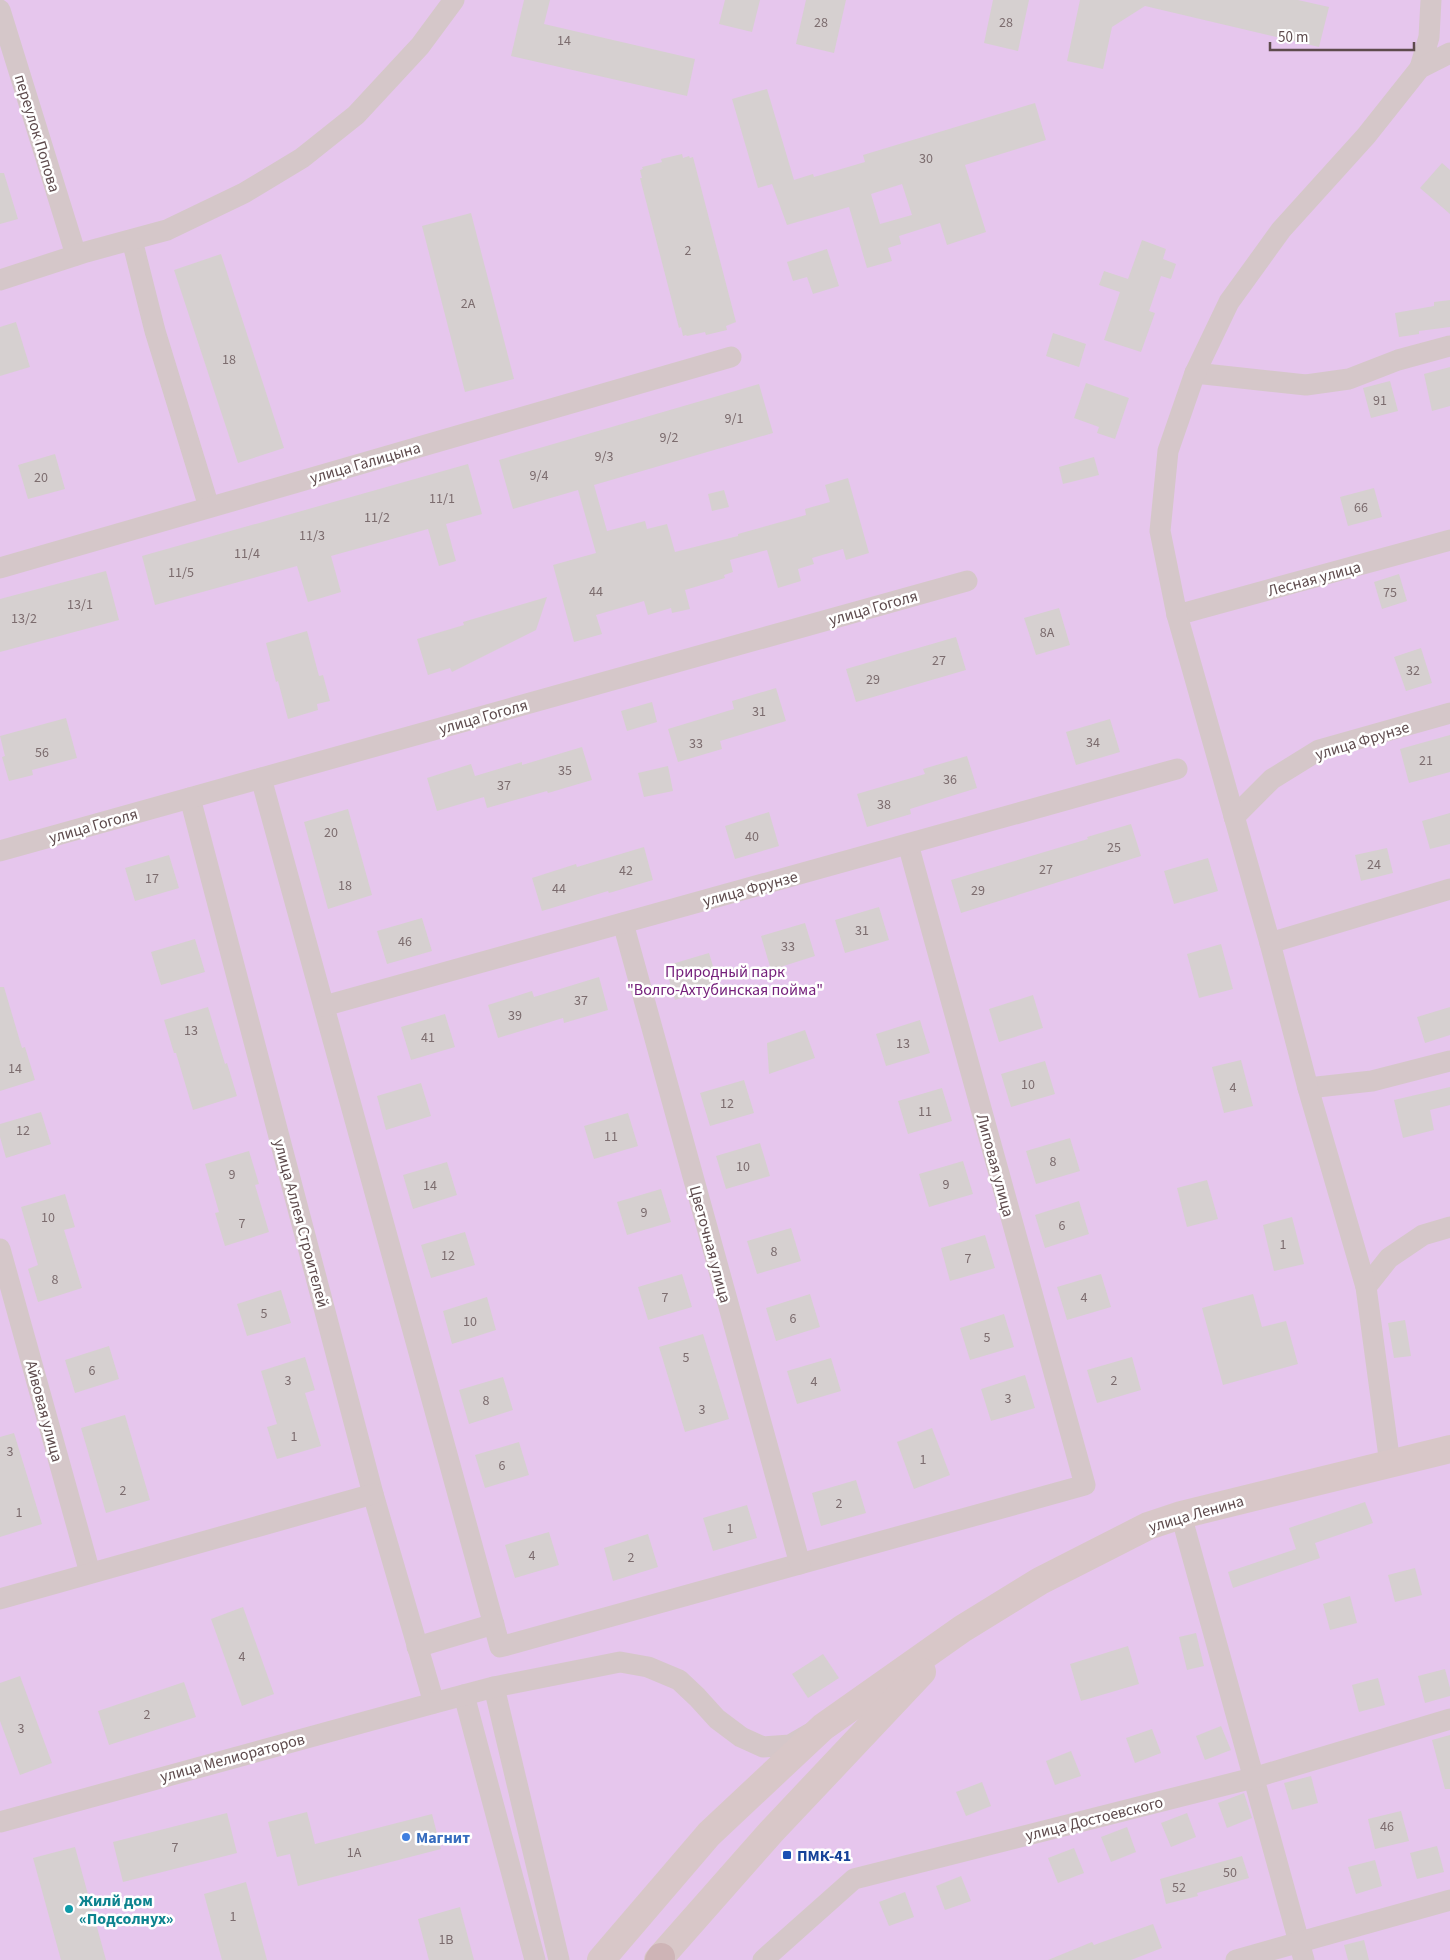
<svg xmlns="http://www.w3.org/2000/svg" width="1450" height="1960" font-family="'Source Sans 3',sans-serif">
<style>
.green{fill:#e6c6ed}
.building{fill:#d6d0d0;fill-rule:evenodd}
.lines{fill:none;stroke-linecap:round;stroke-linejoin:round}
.street{stroke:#d5c7c9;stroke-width:21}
.secondary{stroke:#d8c7c8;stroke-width:28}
.primary{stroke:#ceb4b6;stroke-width:28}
.shop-dot{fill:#3f7fe0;stroke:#fff;stroke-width:2}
.transit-dot{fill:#1a4fb4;stroke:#fff;stroke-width:2}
.culture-dot{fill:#0f9aa8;stroke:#fff;stroke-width:2}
.labels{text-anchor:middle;stroke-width:5;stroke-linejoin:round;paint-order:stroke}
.number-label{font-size:14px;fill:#7c6c6e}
.street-label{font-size:16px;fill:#5e4b4d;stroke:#fff}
.park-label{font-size:16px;fill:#75207b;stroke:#fff}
.shop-label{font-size:16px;font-weight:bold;fill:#366cbe;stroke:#fff;text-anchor:start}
.transit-label{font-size:16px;font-weight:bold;fill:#164399;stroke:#fff;text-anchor:start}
.culture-label{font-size:16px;font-weight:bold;fill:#0d838f;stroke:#fff;text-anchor:start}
</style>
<rect width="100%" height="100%" fill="#f2f4f3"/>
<rect class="green" x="0" y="0" width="1450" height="1960"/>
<g class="building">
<path d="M524,0H550L544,24L695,59L687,96L511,56Z"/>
<path d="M725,0H760L752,32L719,24Z"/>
<path d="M806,0H846L834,53L796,44Z"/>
<path d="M993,0H1029L1018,51L984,43Z"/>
<path d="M1080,0H1298L1329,7L1319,47L1145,6L1112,27L1103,69L1067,61Z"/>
<path d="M767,89L794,180L813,174L814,177L865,162L863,155L1035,103L1046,140L965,165L986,232L947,245L940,223L899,236L901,244L888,248L892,261L867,268L849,207L787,225L772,184L758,188L732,99ZM902,184L912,215L880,224L871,194Z"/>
<path d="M682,154L683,158L689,156L690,158L693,157L736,322L726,326L727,330L706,335L705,332L687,336L686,335L683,336L681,327L679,328L640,178H642L640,170L643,169L642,167L662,162L661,159Z"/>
<path d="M1442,163L1450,170V214L1420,188Z"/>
<path d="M0,173H4L18,219L0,224Z"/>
<path d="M471,213L514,379L465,392L422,226Z"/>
<path d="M1142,240L1166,249L1163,259L1176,264L1171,279L1161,276L1149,311L1155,313L1141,352L1104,340L1120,292L1099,285L1104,271L1128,279Z"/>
<path d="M827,249L839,286L813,294L807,277L793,281L787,262Z"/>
<path d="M221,254L284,448L238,463L174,270Z"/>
<path d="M1450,300V327L1419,331V334L1399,337L1395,313L1434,306V302Z"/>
<path d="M16,322L30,367L0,376V327Z"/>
<path d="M1053,333L1086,344L1079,367L1046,356Z"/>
<path d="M1450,367V406L1432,411L1424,374Z"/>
<path d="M1390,381L1398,411L1371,418L1363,388Z"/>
<path d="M1086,383L1129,398L1115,439L1097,433L1099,427L1074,418Z"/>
<path d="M759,384L773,433L594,485L607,531L645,521L647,529L667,524L675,552L738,536V534L806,515L805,509L830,502L825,485L848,478L869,553L846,560L843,549L812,558L814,564L798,569L801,581L778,588L767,550L730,560L733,572L724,575L725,578L685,590L690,609L672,613L671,608L648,615L644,601L596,615L602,634L574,642L553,565L596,553L578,490L513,509L499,460Z"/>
<path d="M55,454L65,489L28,499L18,465Z"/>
<path d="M1094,457L1099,475L1063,484L1059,467Z"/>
<path d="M468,464L482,514L446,524L456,561L439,566L428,529L331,556L341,592L308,602L297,566L155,605L142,556Z"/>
<path d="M1374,488L1382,517L1348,526L1340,497Z"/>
<path d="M724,490L729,507L712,511L708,494Z"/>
<path d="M106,571L119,620L0,652V599Z"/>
<path d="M1399,574L1407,601L1382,609L1374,582Z"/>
<path d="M547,597L536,630L452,672L450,668L428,675L417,639L464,625L463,622Z"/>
<path d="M1059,608L1070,645L1036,655L1024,618Z"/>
<path d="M307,631L319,676L323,675L330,701L317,704L318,710L288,719L278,681L276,682L266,643Z"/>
<path d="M956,637L966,670L856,702L846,669Z"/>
<path d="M1421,648L1432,683L1406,691L1394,657Z"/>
<path d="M776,688L786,721L720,741L722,749L678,762L668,729L734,709L732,701Z"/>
<path d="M652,702L657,722L627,731L621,711Z"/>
<path d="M66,718L77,758L32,770L33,775L9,781L2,757L5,756L0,736Z"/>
<path d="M1110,719L1120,752L1076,765L1066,732Z"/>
<path d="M1450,735V772L1409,783L1400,749Z"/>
<path d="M582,747L592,780L548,793L547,791L487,808L484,797L437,811L427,778L471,764L475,776L522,762V765Z"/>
<path d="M967,756L977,788L910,809L911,814L867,827L857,794L925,774L923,769Z"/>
<path d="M668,766L673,791L644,797L638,773Z"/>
<path d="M348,809L372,895L328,909L304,822Z"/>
<path d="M769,812L779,846L735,859L725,826Z"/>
<path d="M1450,813V844L1430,849L1422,821Z"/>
<path d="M1131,824L1141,856L961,913L951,880L1088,839L1087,837Z"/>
<path d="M644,847L653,880L609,893L608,891L542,911L532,878L576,864L577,867Z"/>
<path d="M1387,848L1393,873L1361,881L1355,855Z"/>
<path d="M169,855L179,888L135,901L125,868Z"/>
<path d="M1208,858L1218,891L1174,904L1164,871Z"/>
<path d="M879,907L889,940L845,953L835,920Z"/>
<path d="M422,918L432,951L387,964L377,931Z"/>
<path d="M805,923L815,956L771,970L761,936Z"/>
<path d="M195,939L205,972L161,985L151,952Z"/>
<path d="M1221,944L1233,989L1199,998L1187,954Z"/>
<path d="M709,953L719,986L675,1000L665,966Z"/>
<path d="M599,977L608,1010L564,1023L563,1018L498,1038L488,1005L532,991L534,997Z"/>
<path d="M0,987H4L22,1048L25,1047L35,1080L0,1091Z"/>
<path d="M1033,995L1043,1028L999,1042L989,1009Z"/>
<path d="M208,1007L225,1064L227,1063L237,1096L193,1110L176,1053H174L164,1020Z"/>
<path d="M1450,1007V1035L1425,1043L1417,1017Z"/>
<path d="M445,1014L455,1047L411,1060L401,1027Z"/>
<path d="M920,1020L930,1053L886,1066L876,1034Z"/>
<path d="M805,1030L815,1058L769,1074L767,1043Z"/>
<path d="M1241,1060L1253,1106L1224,1113L1212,1067Z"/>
<path d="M1045,1061L1055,1094L1011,1107L1001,1074Z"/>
<path d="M744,1080L754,1113L710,1126L700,1093Z"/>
<path d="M421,1083L431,1116L386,1130L377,1096Z"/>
<path d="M1450,1087V1105L1430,1110L1434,1130L1403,1138L1394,1100Z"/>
<path d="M942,1088L952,1121L908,1134L898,1101Z"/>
<path d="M41,1112L51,1144L6,1158L0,1137V1124Z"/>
<path d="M628,1113L638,1146L594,1159L584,1126Z"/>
<path d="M1070,1138L1080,1171L1036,1184L1026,1151Z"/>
<path d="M760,1143L770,1176L726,1189L716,1156Z"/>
<path d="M249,1151L259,1184L255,1185L269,1232L225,1246L215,1213L219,1212L205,1164Z"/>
<path d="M963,1161L973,1194L929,1207L919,1174Z"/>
<path d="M447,1162L457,1195L413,1209L403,1175Z"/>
<path d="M1207,1180L1218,1219L1187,1227L1177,1188Z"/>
<path d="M661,1189L671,1222L627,1235L617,1202Z"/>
<path d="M65,1194L75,1227L64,1230L82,1288L38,1302L28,1269L38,1265L21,1207Z"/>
<path d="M1079,1201L1089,1234L1045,1248L1035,1215Z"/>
<path d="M1292,1217L1304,1264L1274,1271L1263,1225Z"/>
<path d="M791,1228L801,1261L757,1274L747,1241Z"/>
<path d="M465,1232L475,1265L431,1278L421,1245Z"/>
<path d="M985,1235L995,1268L950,1281L941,1248Z"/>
<path d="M682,1274L692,1307L648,1320L638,1287Z"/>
<path d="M1101,1274L1111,1307L1067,1320L1057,1287Z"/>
<path d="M281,1290L291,1323L247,1336L237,1304Z"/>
<path d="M810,1294L820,1327L776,1341L766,1308Z"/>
<path d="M1253,1294L1262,1327L1286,1321L1298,1364L1223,1385L1202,1308Z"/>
<path d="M487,1297L496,1330L452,1344L443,1311Z"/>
<path d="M1004,1314L1014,1347L970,1360L960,1328Z"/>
<path d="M1405,1320L1411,1356L1394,1358L1388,1323Z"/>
<path d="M703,1334L729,1419L685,1432L659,1347Z"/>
<path d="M109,1346L119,1379L75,1393L65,1360Z"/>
<path d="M305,1357L315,1390L305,1393L321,1446L277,1459L267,1427L277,1424L261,1371Z"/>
<path d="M1132,1357L1141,1390L1097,1403L1087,1370Z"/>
<path d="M831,1358L841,1391L797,1404L787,1371Z"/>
<path d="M1025,1375L1035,1408L991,1421L981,1389Z"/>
<path d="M503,1377L513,1410L469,1424L459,1390Z"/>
<path d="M125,1415L150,1500L106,1513L81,1428Z"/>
<path d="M932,1428L950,1475L914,1489L897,1442Z"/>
<path d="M14,1433L42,1524L0,1537V1437Z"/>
<path d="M519,1442L529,1475L485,1488L475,1455Z"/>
<path d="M856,1480L866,1513L821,1526L812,1493Z"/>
<path d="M1365,1502L1373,1523L1315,1543L1320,1558L1233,1588L1228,1572L1296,1549L1289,1528Z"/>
<path d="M747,1505L757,1538L713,1551L703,1518Z"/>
<path d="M549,1532L559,1565L515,1578L505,1545Z"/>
<path d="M648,1534L658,1567L613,1581L604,1548Z"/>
<path d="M1415,1568L1422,1595L1395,1602L1388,1575Z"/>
<path d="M1350,1596L1357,1623L1330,1630L1323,1604Z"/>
<path d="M243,1607L274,1694L242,1706L211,1619Z"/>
<path d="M1196,1633L1204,1666L1187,1670L1179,1637Z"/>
<path d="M1128,1646L1139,1684L1081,1701L1070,1664Z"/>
<path d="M823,1654L839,1678L808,1698L792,1674Z"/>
<path d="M1445,1669L1450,1688V1696L1425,1703L1418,1676Z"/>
<path d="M20,1676L52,1763L20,1775L0,1721V1683Z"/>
<path d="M1378,1678L1385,1705L1359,1712L1352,1685Z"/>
<path d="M184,1682L196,1717L109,1745L98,1711Z"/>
<path d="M1221,1726L1231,1750L1205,1760L1196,1736Z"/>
<path d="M1152,1729L1161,1753L1135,1763L1126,1738Z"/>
<path d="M1450,1735V1789H1445L1432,1740Z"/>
<path d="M1071,1751L1081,1776L1055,1785L1046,1761Z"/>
<path d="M1311,1776L1318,1803L1292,1810L1284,1783Z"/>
<path d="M982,1782L991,1806L966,1816L956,1792Z"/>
<path d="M1244,1793L1252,1818L1227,1828L1218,1803Z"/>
<path d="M1401,1811L1409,1841L1375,1849L1368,1819Z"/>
<path d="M307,1812L315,1844L432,1814L441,1849L298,1886L290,1854L277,1857L268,1822Z"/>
<path d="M227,1813L237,1853L123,1882L113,1842Z"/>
<path d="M1187,1813L1196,1837L1171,1847L1161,1823Z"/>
<path d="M1127,1827L1136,1852L1111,1862L1101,1837Z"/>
<path d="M1437,1846L1444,1872L1417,1879L1410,1853Z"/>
<path d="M75,1847L106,1960H61L33,1858Z"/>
<path d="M1074,1848L1084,1873L1058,1883L1048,1858Z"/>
<path d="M1242,1856L1249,1878L1197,1893L1198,1896L1166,1904L1160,1879Z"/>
<path d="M1375,1860L1382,1886L1356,1894L1348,1867Z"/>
<path d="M961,1876L971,1901L945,1910L936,1886Z"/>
<path d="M246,1882L267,1960H222L204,1894Z"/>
<path d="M905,1892L914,1917L889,1926L879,1902Z"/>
<path d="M460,1907L474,1960H429L418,1919Z"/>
<path d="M1153,1924L1162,1948L1131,1960H1048L1092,1942L1094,1945Z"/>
<path d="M1364,1940L1369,1960H1348L1344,1945Z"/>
</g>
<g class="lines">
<g class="street">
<path d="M0,10L76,255"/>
<path d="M1420,68L1429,37L1431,0"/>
<path d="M132,240L155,331L209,507"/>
<path d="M0,280L86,252L167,230L244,193L302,158L356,115L420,46L454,0"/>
<path d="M1195,373L1306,385L1349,379L1398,360L1450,346"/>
<path d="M0,568L731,357"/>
<path d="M1177,615L1450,540"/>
<path d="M261,778L500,1647L1085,1485L908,844"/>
<path d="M190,798L373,1494L434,1703"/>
<path d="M1234,817L1272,779L1319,750L1450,713"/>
<path d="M0,851L967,581"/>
<path d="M623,923L800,1564"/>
<path d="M1270,943L1450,889"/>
<path d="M324,1006L1177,769"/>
<path d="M1308,1088L1372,1081L1450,1061"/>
<path d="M0,1249L90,1573"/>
<path d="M1366,1287L1389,1258L1423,1235L1450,1227"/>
<path d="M1390,1464L1366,1287L1308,1088L1270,943L1177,615L1160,531L1168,451L1195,373L1229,302L1281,230L1366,136L1420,68L1450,53"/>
<path d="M1181,1515L1304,1960"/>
<path d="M0,1599L373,1494"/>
<path d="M417,1647L494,1624"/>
<path d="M494,1687L559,1960"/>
<path d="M464,1695L535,1960"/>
<path d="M0,1822L434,1703L494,1687L620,1662L648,1667L679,1680L697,1697L717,1719L741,1737L763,1747L790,1745L809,1734"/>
<path d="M763,1960L854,1879L1253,1778L1450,1719"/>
<path d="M1236,1960L1450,1900"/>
</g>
<g class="secondary">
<path d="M601,1960L709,1834L823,1727L962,1629L1040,1581L1148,1526L1181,1515L1450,1449"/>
<path d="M658,1960L771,1832L922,1672"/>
</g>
<path class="primary" d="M659,1960L661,1957"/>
</g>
<circle class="shop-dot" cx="406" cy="1837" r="5"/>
<rect class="transit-dot" x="782" y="1850" width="10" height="10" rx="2.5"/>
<circle class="culture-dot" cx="69" cy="1909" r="5"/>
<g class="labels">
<g class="number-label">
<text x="821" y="27">28</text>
<text x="1006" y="27">28</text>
<text x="564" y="45">14</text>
<text x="926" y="163">30</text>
<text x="688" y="255">2</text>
<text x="468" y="308">2А</text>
<text x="229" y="364">18</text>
<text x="1380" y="405">91</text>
<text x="734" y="423">9/1</text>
<text x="669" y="442">9/2</text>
<text x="604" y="461">9/3</text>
<text x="539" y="480">9/4</text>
<text x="41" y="482">20</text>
<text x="442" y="503">11/1</text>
<text x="1361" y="512">66</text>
<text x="377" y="522">11/2</text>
<text x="312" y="540">11/3</text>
<text x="247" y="558">11/4</text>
<text x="181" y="577">11/5</text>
<text x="596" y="596">44</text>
<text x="1390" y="597">75</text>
<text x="80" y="609">13/1</text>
<text x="24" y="623">13/2</text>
<text x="1047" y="637">8А</text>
<text x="939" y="665">27</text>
<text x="1413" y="675">32</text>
<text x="873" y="684">29</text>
<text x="759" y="716">31</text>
<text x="1093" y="747">34</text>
<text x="696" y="748">33</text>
<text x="42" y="757">56</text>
<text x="1426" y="765">21</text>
<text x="565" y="775">35</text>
<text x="950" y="784">36</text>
<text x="504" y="790">37</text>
<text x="884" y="809">38</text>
<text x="331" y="837">20</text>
<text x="752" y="841">40</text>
<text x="1114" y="852">25</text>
<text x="1374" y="869">24</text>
<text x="1046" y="874">27</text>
<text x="626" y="875">42</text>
<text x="152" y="883">17</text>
<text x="345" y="890">18</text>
<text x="559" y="893">44</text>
<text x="978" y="895">29</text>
<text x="862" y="935">31</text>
<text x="405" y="946">46</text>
<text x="788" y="951">33</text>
<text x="581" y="1005">37</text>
<text x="515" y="1020">39</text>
<text x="191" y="1035">13</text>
<text x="428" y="1042">41</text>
<text x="903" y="1048">13</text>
<text x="15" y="1073">14</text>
<text x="1028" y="1089">10</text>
<text x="1233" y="1092">4</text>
<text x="727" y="1108">12</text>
<text x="925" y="1116">11</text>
<text x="23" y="1135">12</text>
<text x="611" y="1141">11</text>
<text x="1053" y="1166">8</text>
<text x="743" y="1171">10</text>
<text x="232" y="1179">9</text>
<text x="946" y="1189">9</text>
<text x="430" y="1190">14</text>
<text x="644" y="1217">9</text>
<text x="48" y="1222">10</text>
<text x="242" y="1228">7</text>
<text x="1062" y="1230">6</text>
<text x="1283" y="1249">1</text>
<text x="774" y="1256">8</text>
<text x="448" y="1260">12</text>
<text x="968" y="1263">7</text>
<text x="55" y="1284">8</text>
<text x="665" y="1302">7</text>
<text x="1084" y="1302">4</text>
<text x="264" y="1318">5</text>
<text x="793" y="1323">6</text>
<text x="470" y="1326">10</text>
<text x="987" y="1342">5</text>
<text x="686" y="1362">5</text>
<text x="92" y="1375">6</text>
<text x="288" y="1385">3</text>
<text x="1114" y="1385">2</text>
<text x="814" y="1386">4</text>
<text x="1008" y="1403">3</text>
<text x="486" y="1405">8</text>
<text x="702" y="1414">3</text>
<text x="294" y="1441">1</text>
<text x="10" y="1456">3</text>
<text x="923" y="1464">1</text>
<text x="502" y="1470">6</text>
<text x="123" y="1495">2</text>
<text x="839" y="1508">2</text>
<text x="19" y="1517">1</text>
<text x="730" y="1533">1</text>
<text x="532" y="1560">4</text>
<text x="631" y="1562">2</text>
<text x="242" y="1661">4</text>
<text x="147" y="1719">2</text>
<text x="21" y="1733">3</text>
<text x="1387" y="1831">46</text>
<text x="175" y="1852">7</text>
<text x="354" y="1857">1А</text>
<text x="1230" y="1877">50</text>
<text x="1179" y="1892">52</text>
<text x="233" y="1921">1</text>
<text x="446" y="1944">1В</text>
</g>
<g class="street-label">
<text transform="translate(38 133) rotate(73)" y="6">переулок Попова</text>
<text transform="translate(365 462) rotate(-16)" y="6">улица Галицына</text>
<text transform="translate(1314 578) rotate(-15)" y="6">Лесная улица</text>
<text transform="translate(873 607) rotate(-16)" y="6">улица Гоголя</text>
<text transform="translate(483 716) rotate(-16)" y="6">улица Гоголя</text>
<text transform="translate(1362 740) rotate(-17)" y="6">улица Фрунзе</text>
<text transform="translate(93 825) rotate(-16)" y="6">улица Гоголя</text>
<text transform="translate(750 888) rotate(-15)" y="6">улица Фрунзе</text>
<text transform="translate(996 1165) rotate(75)" y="6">Липовая улица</text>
<text transform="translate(302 1223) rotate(75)" y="6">улица Аллея Строителей</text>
<text transform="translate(711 1244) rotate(75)" y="6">Цветочная улица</text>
<text transform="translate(45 1411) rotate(75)" y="6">Айвовая улица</text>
<text transform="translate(1196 1513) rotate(-16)" y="6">улица Ленина</text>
<text transform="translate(232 1757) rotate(-15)" y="6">улица Мелиораторов</text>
<text transform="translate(1094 1818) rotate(-14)" y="6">улица Достоевского</text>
</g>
<g class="park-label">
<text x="725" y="977">Природный парк<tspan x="725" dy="18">"Волго-Ахтубинская пойма"</tspan></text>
</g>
<g class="shop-label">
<text x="416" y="1843">Магнит</text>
</g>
<g class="transit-label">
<text x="797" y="1861">ПМК-41</text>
</g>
<g class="culture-label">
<text x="79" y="1906">Жилй дом<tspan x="79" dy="18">«Подсолнух»</tspan></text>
</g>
</g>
<path d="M1270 42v8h144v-8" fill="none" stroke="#5e4b4d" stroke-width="2.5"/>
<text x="1278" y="42" font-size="15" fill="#5e4b4d" stroke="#ffffff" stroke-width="4" paint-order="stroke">50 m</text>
</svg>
